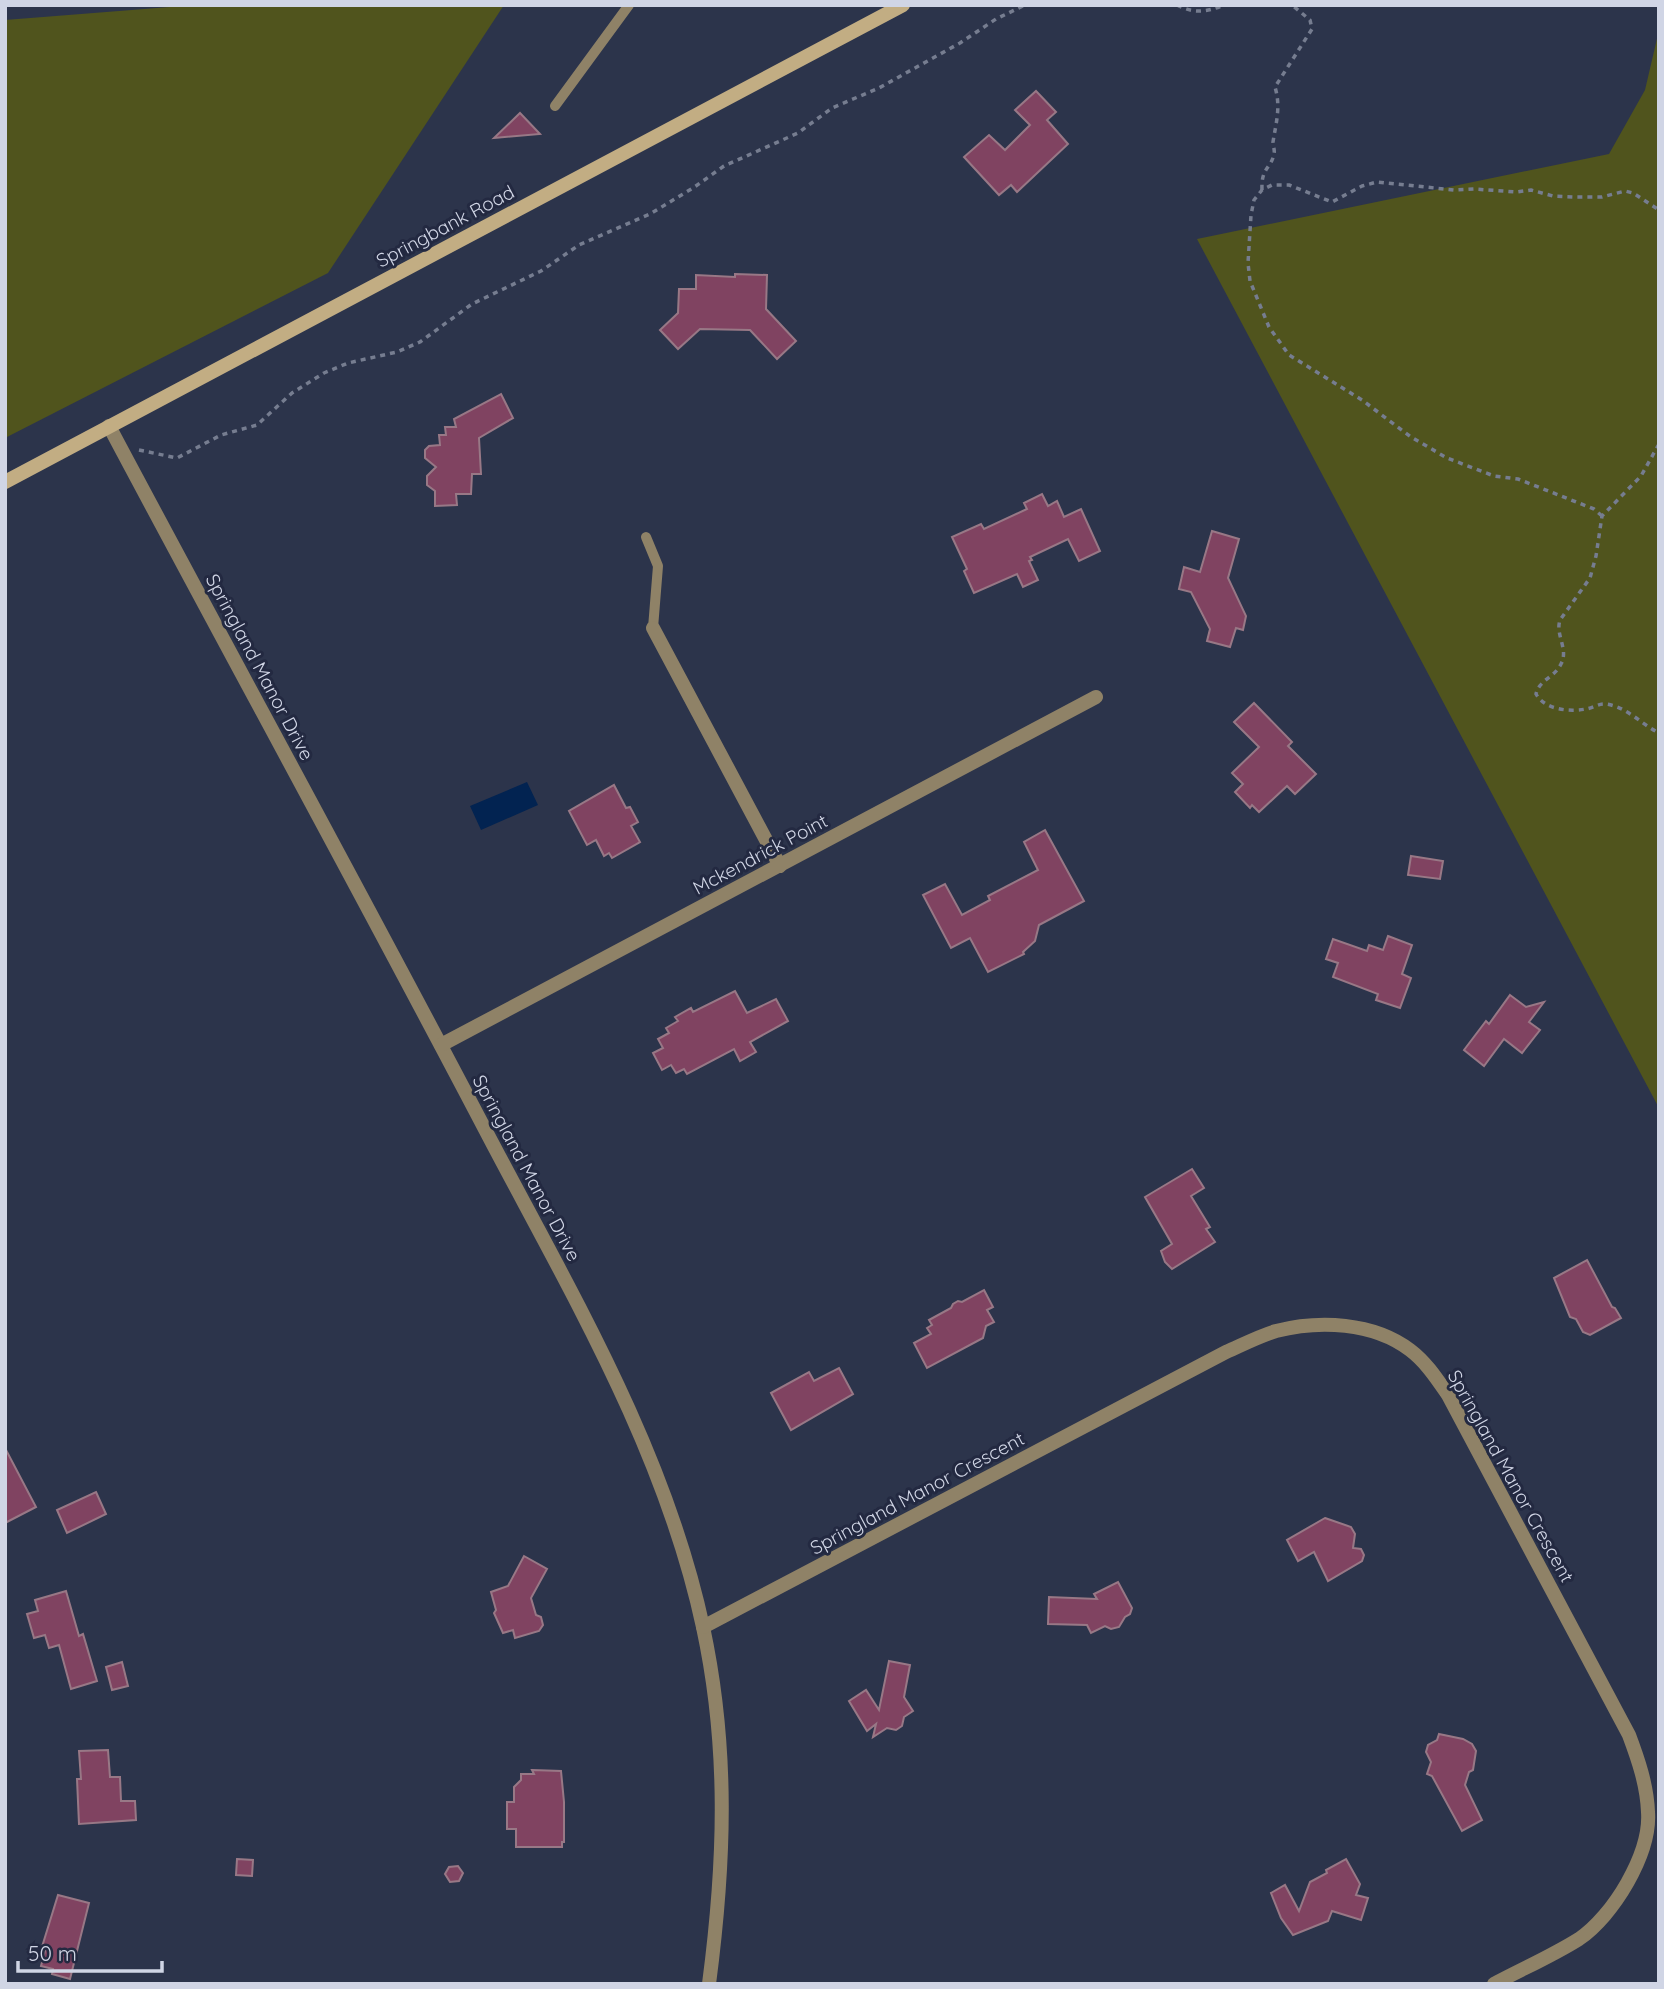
<svg xmlns="http://www.w3.org/2000/svg" width="1664" height="1989" font-family="Quicksand,sans-serif">
<style>
.green{fill:#50541d}
.water{fill:#022351}
.building{fill:#804361;stroke:#987886;stroke-width:2}
.lines{fill:none;stroke-linecap:round;stroke-linejoin:round}
.path{stroke:#767d90;stroke-width:3.5;stroke-dasharray:5 5;stroke-linecap:butt}
.lane{stroke:#8f8267;stroke-width:10}
.street{stroke:#8f8267;stroke-width:14}
.secondary{stroke:#c2ad83;stroke-width:14}
.labels{text-anchor:middle;stroke-width:6;stroke-linejoin:round;paint-order:stroke}
.street-label{font-size:19px;fill:#d0d5e5;stroke:#232941}
</style>
<rect width="100%" height="100%" fill="#2c344b"/>
<g class="green">
<path d="M195,5H504L328,273L5,438V20Z"/>
<path d="M1659,30V1108L1197,239L1609,154L1645,90Z"/>
</g>
<path class="water" d="M527,782L538,805L481,830L470,806Z"/>
<g class="building">
<path d="M1036,91L1056,112L1047,120L1068,144L1017,192L1011,185L999,195L964,157L989,135L1005,150L1030,125L1015,110Z"/>
<path d="M520,113L540,134L494,138Z"/>
<path d="M735,274L767,275L766,309L796,341L777,359L750,330L700,329L678,349L660,330L678,313L679,289H696V275L735,277Z"/>
<path d="M501,394L513,418L479,438L481,474H472L471,494H456L457,505L435,506V491L427,485V476L436,467L425,458V450L429,446L440,445L439,435H446L445,427H456L454,419Z"/>
<path d="M1042,494L1048,506L1057,501L1064,517L1081,509L1100,551L1079,561L1068,539L1030,557L1032,560L1029,561L1038,580L1023,587L1017,574L974,593L964,571L967,569L952,537L981,524L984,529L1027,509L1024,503Z"/>
<path d="M1212,531L1239,539L1228,578L1246,616L1243,630L1236,628L1230,647L1207,641L1210,629L1191,592L1179,589L1184,567L1200,572Z"/>
<path d="M1254,703L1292,742L1288,746L1316,774L1295,794L1287,786L1259,812L1252,805L1250,808L1235,792L1243,784L1232,773L1259,747L1234,722Z"/>
<path d="M614,785L626,808L630,807L638,822L631,826L640,842L612,858L609,853L604,856L596,840L587,845L569,811Z"/>
<path d="M1045,830L1084,901L1039,925L1035,941L1023,952L1024,954L988,972L970,938L951,948L923,895L945,884L962,915L990,900L988,896L1038,870L1024,842Z"/>
<path d="M1411,856L1443,861L1440,879L1408,875Z"/>
<path d="M1388,936L1412,945L1402,974L1411,978L1400,1008L1376,1000L1378,994L1333,977L1338,963L1326,959L1333,939L1367,951L1369,945L1383,950Z"/>
<path d="M735,991L747,1013L776,999L788,1021L750,1042L756,1052L740,1061L734,1049L687,1074L684,1069L676,1073L671,1065L662,1070L653,1053L663,1048L658,1039L669,1033L666,1028L678,1021L675,1017L691,1008L693,1012Z"/>
<path d="M1510,995L1526,1007L1544,1002L1529,1022L1540,1030L1522,1053L1504,1039L1484,1066L1464,1050L1486,1021L1489,1024Z"/>
<path d="M1192,1169L1204,1188L1191,1196L1210,1227L1206,1229L1215,1242L1172,1269L1165,1262L1161,1251L1172,1244L1145,1197Z"/>
<path d="M1587,1260L1612,1307L1615,1308L1621,1318L1590,1335L1583,1332L1576,1319L1570,1317L1554,1278Z"/>
<path d="M984,1290L993,1307L987,1310L994,1322L986,1326L983,1338L927,1368L914,1343L931,1334L927,1328L932,1325L929,1320L951,1308L953,1304L958,1301L962,1302Z"/>
<path d="M839,1368L853,1394L791,1430L771,1393L809,1372L814,1381Z"/>
<path d="M5,1448L36,1507L5,1523Z"/>
<path d="M96,1492L106,1514L67,1533L57,1510Z"/>
<path d="M1325,1518L1351,1527L1355,1534L1353,1548L1361,1549L1364,1555L1362,1561L1328,1581L1314,1552L1298,1561L1287,1540Z"/>
<path d="M524,1556L547,1569L531,1598L536,1615L541,1617L543,1625L539,1631L515,1638L513,1630L503,1633L494,1613L496,1610L491,1592L508,1586Z"/>
<path d="M1118,1582L1132,1608L1130,1614L1125,1617L1119,1627L1111,1629L1105,1626L1091,1633L1087,1625L1048,1624L1049,1597L1097,1599L1094,1594Z"/>
<path d="M66,1591L79,1636L83,1634L97,1681L71,1689L59,1645L49,1648L45,1635L34,1638L27,1614L38,1611L35,1600Z"/>
<path d="M889,1661L910,1665L904,1697L913,1711L904,1717L902,1726L896,1730L887,1728L873,1737L876,1724L867,1731L849,1701L866,1690L879,1710Z"/>
<path d="M122,1662L128,1686L112,1690L106,1667Z"/>
<path d="M1439,1734L1463,1739L1472,1744L1476,1751L1473,1770L1469,1772L1465,1785L1482,1820L1462,1831L1432,1776L1427,1774L1431,1762L1426,1752L1428,1745L1437,1740Z"/>
<path d="M108,1750L110,1777H120L121,1801H135L136,1820L79,1824L77,1779H81L79,1751Z"/>
<path d="M532,1770L561,1771L564,1802V1842H562V1847H516V1829H507V1802H514V1787L521,1780V1774H534Z"/>
<path d="M237,1859L253,1860L252,1876L236,1875Z"/>
<path d="M1346,1859L1360,1884L1356,1895L1368,1898L1361,1920L1332,1911L1328,1921L1293,1935L1281,1918L1271,1893L1285,1885L1299,1911L1310,1882L1327,1873L1326,1870Z"/>
<path d="M458,1866L463,1873L459,1881L450,1882L445,1874L449,1867Z"/>
<path d="M58,1895L89,1903L70,1979L52,1974L53,1969L41,1966L45,1951L41,1950Z"/>
</g>
<g class="lines">
<g class="path">
<path d="M1177,5C1194,14 1207,12 1224,5"/>
<path d="M1262,190C1261,167 1271,169 1274,154C1275,150 1273,146 1273,142C1276,123 1281,107 1275,87L1312,29L1310,20L1292,5"/>
<path d="M1659,444L1641,476L1602,516L1596,556L1590,578L1560,620C1555,635 1569,649 1561,664C1555,677 1539,680 1536,694C1545,710 1569,712 1586,709C1593,708 1599,703 1606,704C1627,707 1641,724 1659,733"/>
<path d="M139,450L177,458L221,435L257,425L292,393L324,373L348,363L397,352L420,342L472,304L541,271L579,245L650,214L693,188L724,166L798,133L832,108L879,88L960,43L996,19L1025,5"/>
<path d="M1602,516L1594,509L1518,479L1494,476L1447,458L1411,437L1362,400L1289,355L1269,327L1250,281L1248,263L1251,215L1254,200L1262,190L1272,185H1289L1332,202L1362,186L1377,182L1454,190L1474,189L1517,192L1531,190L1553,196L1575,197H1602L1625,191L1633,193L1659,210"/>
</g>
<g class="lane">
<path d="M555,106L629,5"/>
<path d="M646,537L658,566L653,628"/>
</g>
<g class="street">
<path d="M109,426C235,663 364,898 488,1135C571,1293 665,1450 703,1627C729,1748 725,1862 709,1984"/>
<path d="M653,628L780,866"/>
<path d="M441,1045L1096,697"/>
<path d="M703,1627L1226,1352C1242,1345 1259,1336 1276,1331C1319,1320 1373,1322 1410,1350C1426,1362 1437,1379 1448,1395L1629,1735C1638,1759 1647,1785 1648,1812C1651,1854 1613,1916 1579,1939C1552,1956 1522,1969 1494,1984"/>
</g>
<path class="secondary" d="M5,482L903,5"/>
</g>
<g class="labels">
<g class="street-label">
<text transform="translate(445 226) rotate(-28)" y="7">Springbank Road</text>
<text transform="translate(260 667) rotate(62)" y="7">Springland Manor Drive</text>
<text transform="translate(760 854) rotate(-28)" y="7">Mckendrick Point</text>
<text transform="translate(527 1168) rotate(62)" y="7">Springland Manor Drive</text>
<text transform="translate(1511 1476) rotate(61)" y="7">Springland Manor Crescent</text>
<text transform="translate(917 1493) rotate(-28)" y="7">Springland Manor Crescent</text>
</g>
</g>
<rect width="1664" height="1989" fill="none" stroke="#d0d5e5" stroke-width="14"/>
<path d="M18 1961v10h144v-10" fill="none" stroke="#d0d5e5" stroke-width="3.5"/>
<text x="28" y="1961" font-size="21" fill="#d0d5e5" stroke="#232941" stroke-width="5" paint-order="stroke">50 m</text>
</svg>
